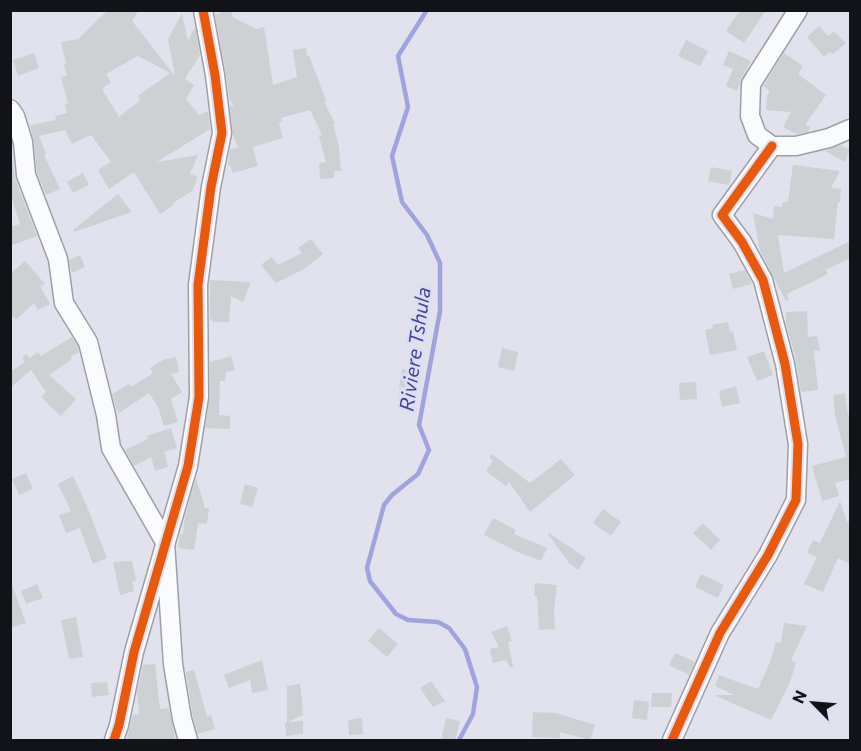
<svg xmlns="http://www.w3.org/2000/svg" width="861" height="751" font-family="Commissioner,sans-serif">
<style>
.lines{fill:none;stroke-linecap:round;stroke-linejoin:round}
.stream{stroke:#9fa4df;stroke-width:4.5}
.building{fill:#cdd1d3;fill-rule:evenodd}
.minor-casing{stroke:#9e9fa7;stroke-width:21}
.minor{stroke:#fafbfc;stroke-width:18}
.cycleway-casing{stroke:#dcdff2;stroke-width:13}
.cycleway{stroke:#e8590c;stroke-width:9}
.labels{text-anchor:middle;stroke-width:6;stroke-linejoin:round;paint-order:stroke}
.water-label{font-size:20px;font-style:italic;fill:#4543a2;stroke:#dcdff2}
</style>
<rect width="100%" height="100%" fill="#e1e2ed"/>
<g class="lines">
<path class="stream" d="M427,10L398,56L408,107L392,156L402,202L427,235L440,263V311L419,425L429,450L418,474L392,495L384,505L367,568L370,581L396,614L408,620L438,622L449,628L465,649L477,687L473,714L459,740"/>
</g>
<g class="building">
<path d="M108,10H139L132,21L175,76L168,39L182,13L188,41L195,26L200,55L185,79L194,85L186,99L199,115L208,111L210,129L157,162L198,155L190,174L198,177L192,191L173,203L174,205L160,214L134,172L109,189L98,170L111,162L91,135L72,144L65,130L39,136L46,154L44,155L60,189L46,195L37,172L34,141L30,125L56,120L55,116L67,113L65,104L68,103L61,77L67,76L64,64L66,63L61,42L78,39ZM138,56L170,73L138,96L140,100L119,117L102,89L111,82L106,74Z"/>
<path d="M226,10H231L233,17L256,29L264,27L273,85L297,77L293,50L306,48L307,56H309L326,100L324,102L335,123L333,124L339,147L341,171H334V178L320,179L319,163L326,162L319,136L322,135L310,110L281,118L282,122L279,123L283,138L253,147L258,166L233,173L230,165L228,166L230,149L238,148L233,135L230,105L234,108L229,97L226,73L215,15Z"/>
<path d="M740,10H766L744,43L726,31Z"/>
<path d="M819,26L828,36L834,31L846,43L833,54L830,52L824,57L807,37Z"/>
<path d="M686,40L708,51L700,66L678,56Z"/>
<path d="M729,51L751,61L741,79L737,91L726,86L733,69L723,65Z"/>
<path d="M34,53L39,68L18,76L13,60Z"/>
<path d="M784,53L803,66L798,74L826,95L805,125L810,127L808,132L796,134L783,127L791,112L766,110L767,96L770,91L763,86Z"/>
<path d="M10,140L15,179L37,236L10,246V227L20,224L10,193Z"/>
<path d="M841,145L850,150L845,162L825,151Z"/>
<path d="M793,165L840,171L831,188L841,189L840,202H838L834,239L778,235L784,273L850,241V258L826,270L828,274L787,294L789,300L786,301L760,251L753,213L773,219L774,206L782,207L783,202H788Z"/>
<path d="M711,167L732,171L729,185L708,181Z"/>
<path d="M83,173L89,185L73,193L67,182Z"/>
<path d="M118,194L132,212L74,232L73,230Z"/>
<path d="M311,239L323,254L304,269L276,283L261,265L271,257L278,265L302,253L298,248Z"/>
<path d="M80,255L85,267L72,273L69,260Z"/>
<path d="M25,261L45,284L40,286L50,304L38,310L34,303L16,320L10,313V274Z"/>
<path d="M745,270L752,284L733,289L729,274Z"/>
<path d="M210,280L251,282L243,302L231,296L229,322H212V319H210Z"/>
<path d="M807,311L808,337L817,336L820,350L814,351L818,390L801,392L795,355L786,324V312Z"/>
<path d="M728,322L730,332L733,331L737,350L710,355L705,330L713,328L712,325Z"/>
<path d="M72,337L78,346L79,352L70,357L72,359L49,375L76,399L61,416L41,397L46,392L31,370L10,388V372L25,362L22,358L26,354L30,358L38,352L41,356Z"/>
<path d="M502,348L518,352L514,371L498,367Z"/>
<path d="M764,351L773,375L757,381L747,357Z"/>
<path d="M231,356L235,370L226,372L225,381H220L219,415L230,416V429L205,428L210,397V362Z"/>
<path d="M176,357L179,372L171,374L182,392L171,399L178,422L164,426L158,407L149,393L119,413L116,408L112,394L129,384L131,387L153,373L150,368L163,360Z"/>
<path d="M402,369L415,371L412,389L399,387Z"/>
<path d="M696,382L697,399L680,400L679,383Z"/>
<path d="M736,386L740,403L722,407L719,391Z"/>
<path d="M845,393L848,415L850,414V479L835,483L839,496L822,501L812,466L846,457L835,415L833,395Z"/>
<path d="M171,428L177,448L164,452L168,467L155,471L151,457L134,466L125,450L148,439L147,436Z"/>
<path d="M492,454L530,483L561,459L575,475L530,512L509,482L506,486L486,471L493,461L489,457Z"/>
<path d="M26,473L33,489L19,495L12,479Z"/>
<path d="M73,476L86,504L107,558L93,564L80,528L66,533L59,515L71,511L58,484Z"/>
<path d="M196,478L205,508H209L207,524L198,523L194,550L178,548L180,534H183L185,516Z"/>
<path d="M245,484L258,488L252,507L240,504Z"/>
<path d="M840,501L847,522L850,521V564L838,558L823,592L804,584L817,557L807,553L813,540L820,543Z"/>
<path d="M603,509L621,522L611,536L593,523Z"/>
<path d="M493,518L516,530L514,534L547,548L541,561L520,553L484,535Z"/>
<path d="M703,523L720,540L711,550L693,533Z"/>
<path d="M549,533L586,558L578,570L569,563L548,534Z"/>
<path d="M132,561L136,581L132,582L134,591L120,595L113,562Z"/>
<path d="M701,574L724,585L718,598L695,587Z"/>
<path d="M535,583L557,585L554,609L555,629L539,630L537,596H534Z"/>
<path d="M37,584L43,598L26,604L21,591Z"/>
<path d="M10,585H12L26,623L10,628Z"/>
<path d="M76,617L83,657L69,659L61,620Z"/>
<path d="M784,623L807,626L791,660L796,663L790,682L771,720L714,695H734L715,686L719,675L758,689L770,662L776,642L781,643Z"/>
<path d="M507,626L512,641L508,642L513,666L510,668L506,660L493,663L490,649L499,647L491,632Z"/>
<path d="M379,628L398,644L387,657L368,641Z"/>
<path d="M675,653L695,662L689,675L669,665Z"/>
<path d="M262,660L268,690L252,693L250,680L229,688L224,675Z"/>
<path d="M155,664L160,709L169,708L176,741H126L133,715L139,714L137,693L143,665Z"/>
<path d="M194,670L207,716L211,715L215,729L198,734L193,717L186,672Z"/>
<path d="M431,681L445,701L433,707L420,688Z"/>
<path d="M107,682L109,695L92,697L91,683Z"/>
<path d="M300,684L302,700L303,715L288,722L303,721V734L286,736L285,723H287V686Z"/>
<path d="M652,693H672L671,707H651Z"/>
<path d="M634,700L649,702L647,720L632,718Z"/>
<path d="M533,712L556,713L595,725L590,740L560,732V738L532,737Z"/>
<path d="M362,718L363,734L349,735L348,720Z"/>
<path d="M446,718L460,721L455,741H441Z"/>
</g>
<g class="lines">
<defs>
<g id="minor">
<path d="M798,10L751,84L750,116L757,135L772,146H796L829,138L850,129"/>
<path d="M10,109L15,116L23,142L26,175L58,259L64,303L88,342L106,415L111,448L165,542L173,664L182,719L188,740"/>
<path d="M114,740L119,725L134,652L188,466L199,397L198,285L211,187L222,133L215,75L203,10"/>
<path d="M672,740L720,633L768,555L796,500L798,444L785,364L763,280L742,242L722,215L772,146"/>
</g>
</defs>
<use href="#minor" class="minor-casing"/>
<use href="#minor" class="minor"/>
<defs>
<g id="cycleway">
<path d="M114,740L119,725L134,652L188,466L199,397L198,285L211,187L222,133L215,75L203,10"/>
<path d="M672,740L720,633L768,555L796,500L798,444L785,364L763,280L742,242L722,215L772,146"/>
</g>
</defs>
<use href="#cycleway" class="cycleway-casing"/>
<use href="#cycleway" class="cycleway"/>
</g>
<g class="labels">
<g class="water-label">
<text transform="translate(415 349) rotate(-82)" y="7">Riviere Tshula</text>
</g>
</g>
<rect width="861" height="751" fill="none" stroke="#121319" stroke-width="24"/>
<g transform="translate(813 703) rotate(295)" stroke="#dcdff2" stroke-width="4.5" paint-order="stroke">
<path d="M0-4.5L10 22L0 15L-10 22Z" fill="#121319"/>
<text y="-9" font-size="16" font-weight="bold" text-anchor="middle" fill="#121319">N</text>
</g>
</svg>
